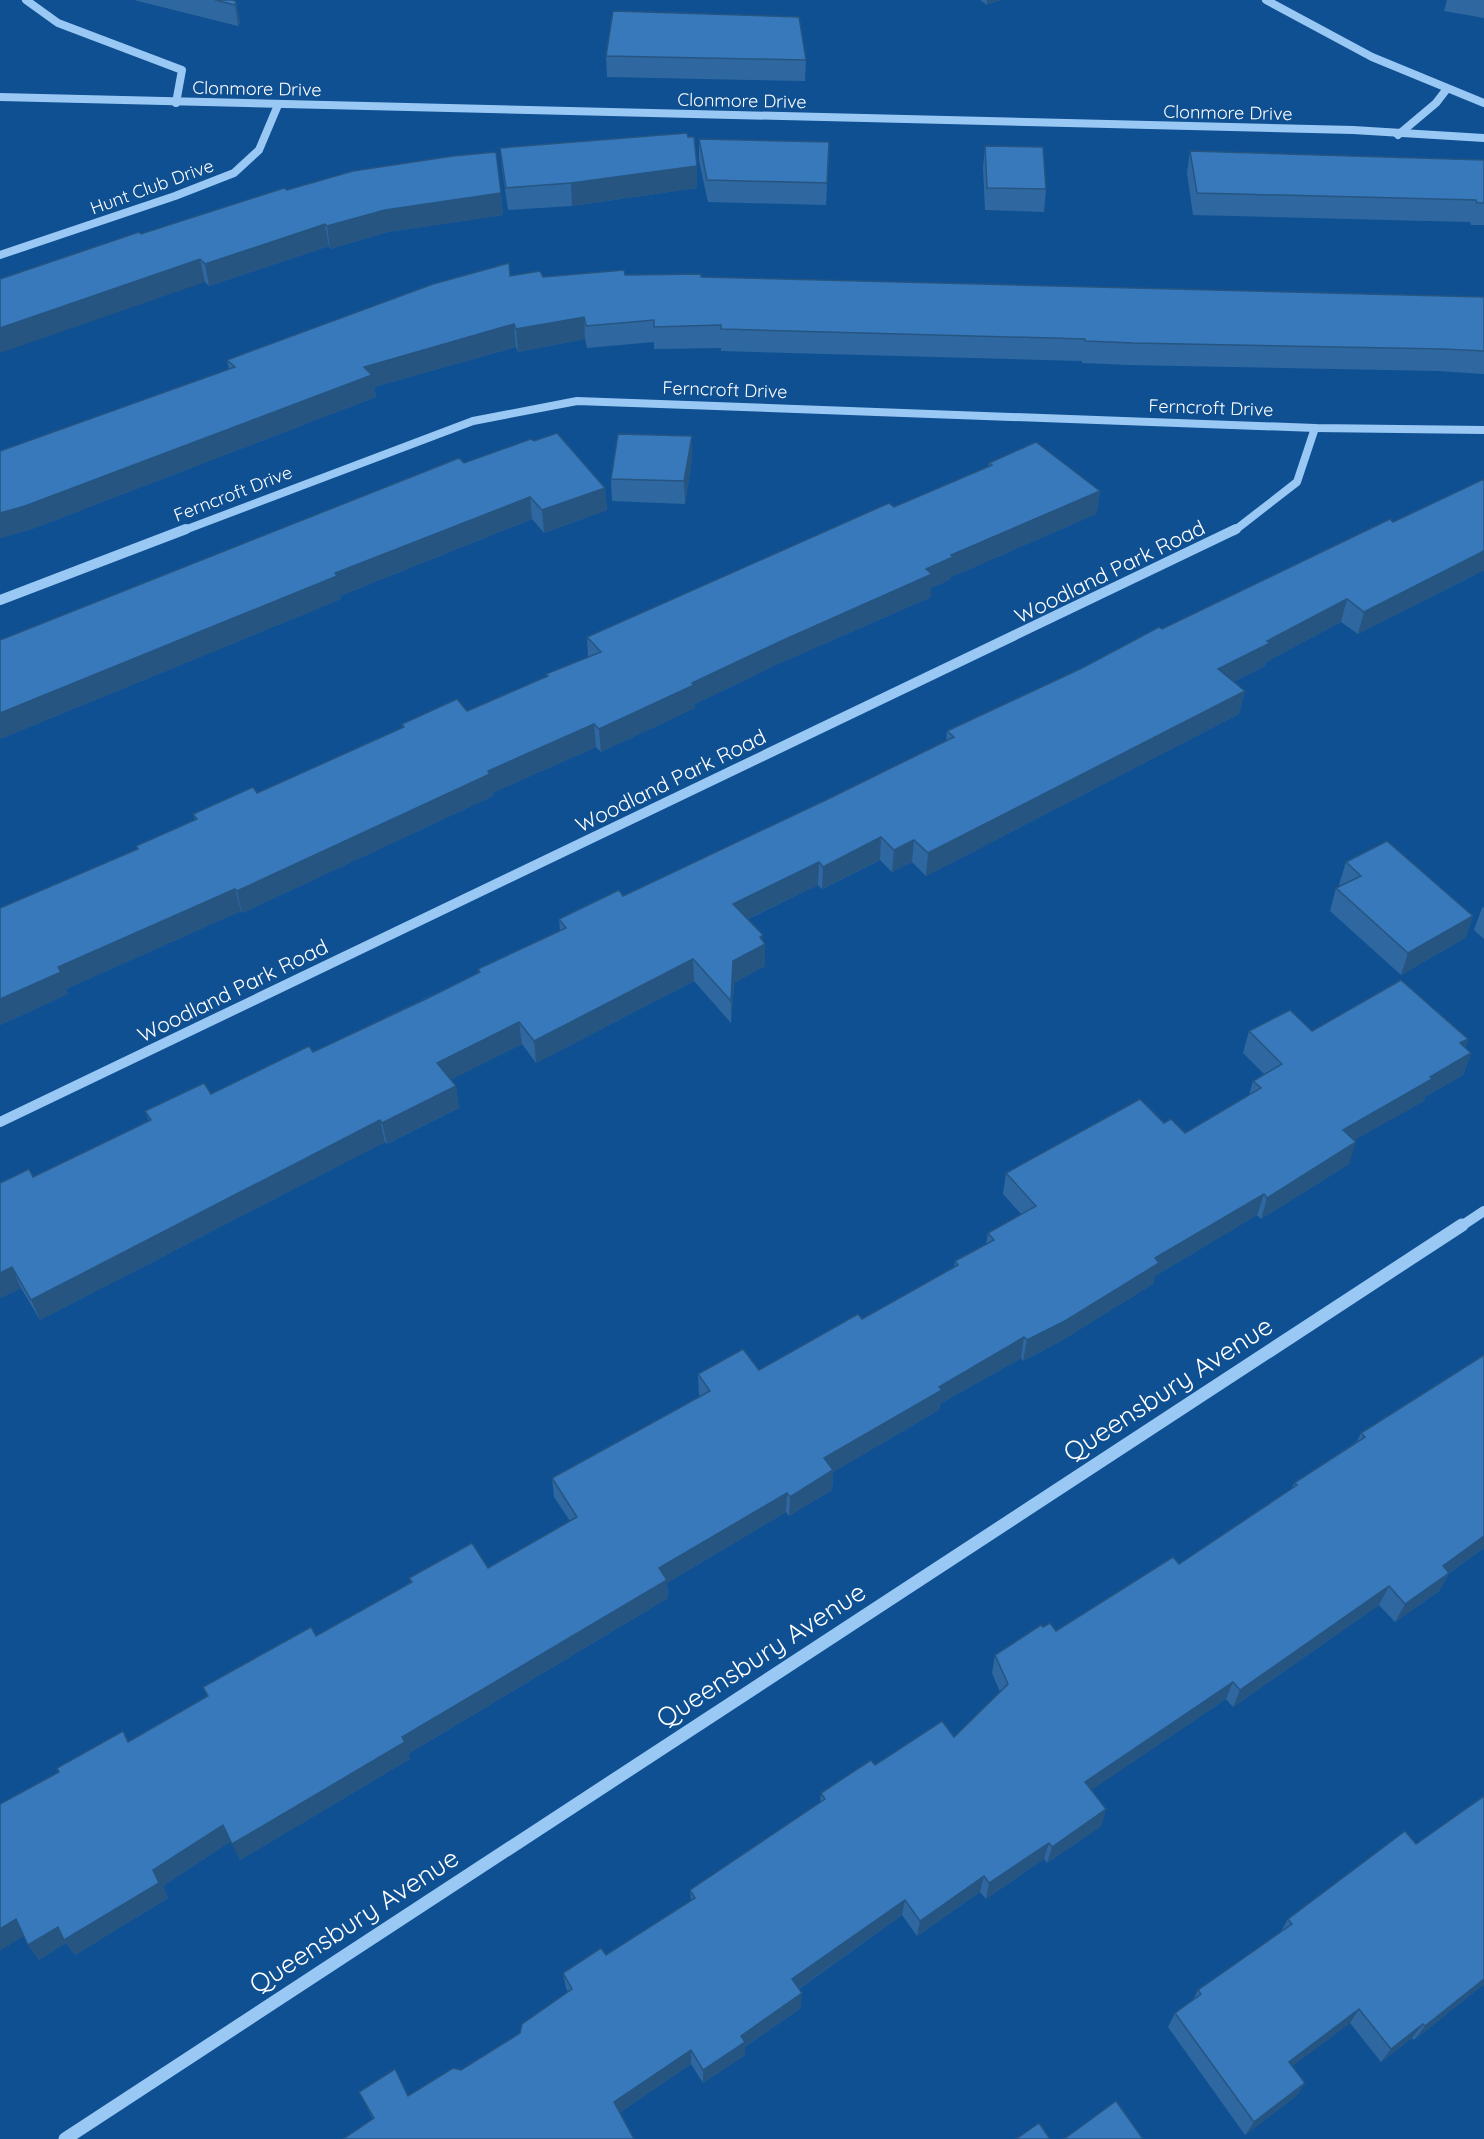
<svg xmlns="http://www.w3.org/2000/svg" width="1484" height="2139" font-family="Quicksand,sans-serif">
<style>
.lines{fill:none;stroke-linecap:round;stroke-linejoin:round}
.minor-far2{stroke:#9ac8f4;stroke-width:8}
.minor-far1{stroke:#9ac8f4;stroke-width:10}
.minor{stroke:#9ac8f4;stroke-width:13}
.wall{fill:#2f68a0}
.shaded-wall{fill:#265582}
.building{fill:#3779ba;stroke:#265582;stroke-width:1.5}
.labels{text-anchor:middle;stroke-width:4.5;stroke-linejoin:round;paint-order:stroke}
.far-street-label{font-size:18px;fill:#fff;stroke:#0f5092}
.street-label{font-size:21px;fill:#fff;stroke:#0f5092}
.near-street-label{font-size:26px;fill:#fff;stroke:#0f5092}
</style>
<rect width="100%" height="100%" fill="#0f5092"/>
<g class="lines">
<g class="minor-far2">
<path d="M26,0L58,23L182,70L176,103"/>
<path d="M1266,0L1372,57L1484,103"/>
<path d="M0,97L1353,130L1484,138"/>
<path d="M1398,135L1436,103L1446,90"/>
<path d="M0,255L175,196L234,173L259,150L278,105"/>
<path d="M182,531L473,421L577,401L1315,428L1484,430"/>
<path d="M1234,531L1297,482L1315,428"/>
</g>
<g class="minor-far1">
<path d="M0,600L186,529"/>
<path d="M0,1122L1236,529"/>
<path d="M1460,1227L1484,1211"/>
</g>
<path class="minor" d="M65,2139L1462,1225"/>
</g>
<g class="wall">
<path d="M134,0H233L236,2L240,23L238,26Z"/>
<path d="M980,0H1000L987,5Z"/>
<path d="M1447,0H1484V18L1444,11Z"/>
<path d="M606,56L806,60L805,81L607,77Z"/>
<path d="M688,137L697,166V188L572,206L508,210L502,169L500,148Z"/>
<path d="M699,139L829,142L826,205L708,202L699,161Z"/>
<path d="M985,146L1046,189L1044,212L985,210L983,168Z"/>
<path d="M1190,151L1484,160V225H1471L1470,222L1193,215L1187,173Z"/>
<path d="M287,190L501,193L503,215L388,232L330,249L329,246L209,286L205,282L141,234Z"/>
<path d="M625,275L1484,297V374L1437,371L1129,365L1082,363V361L721,351V348L654,349V342L587,348L585,339L518,352L516,347L374,387L376,397L32,529L0,538V451L229,369L227,360L510,276L543,277Z"/>
<path d="M534,441L605,488L607,510L544,533L532,519L340,596L341,599L0,739L464,463Z"/>
<path d="M692,459L685,504L612,501L611,479Z"/>
<path d="M989,463L1100,491L1096,514L951,577V579L931,588V597L778,664L695,704V708L601,752L596,747L492,793L493,796L242,913L241,911L66,989L68,994L0,1025V908L137,849L136,846L195,820L193,814L257,793L402,728V724L467,711L546,677V674L588,658L587,637L988,467Z"/>
<path d="M1484,479V570L1358,634L1341,622L1266,662L1265,666L1233,682L1245,691L1239,714L926,876L912,862L892,872L880,860L822,889L818,885L748,919L763,935V942L765,944V966L734,983L731,1023L694,981L536,1063L522,1044L450,1080L456,1086L459,1108L387,1144L385,1142L40,1320L21,1288L0,1298L33,1177L149,1121L145,1111L211,1094L313,1052L478,973V969L560,931L559,919L623,896L830,798L946,741L947,731L1082,668L1162,629Z"/>
<path d="M1346,862L1473,916L1465,938L1401,975L1330,911L1336,888L1341,886L1339,885Z"/>
<path d="M1484,907V939L1474,930L1482,908Z"/>
<path d="M1249,1031H1312L1468,1039L1465,1047L1471,1053L1463,1075L1425,1097L1424,1101L1354,1140L1349,1164L1261,1219L1257,1215L1155,1276L1153,1284L1061,1341L1023,1361L1021,1358L940,1404L939,1410L833,1472L832,1490L789,1516L786,1512L667,1583L668,1598L408,1754L410,1759L240,1860L231,1841L163,1886L168,1898L75,1955L66,1943L39,1960L28,1945L59,1772L123,1731L129,1742L207,1696L203,1687L316,1636L411,1583L409,1578L488,1568L570,1521L554,1497L552,1478L700,1396L699,1394L698,1374L759,1370L862,1319L954,1268L955,1261L986,1244L988,1233L1021,1214L1003,1194L1006,1173L1164,1123L1185,1133L1249,1095L1253,1081L1264,1074L1243,1053Z"/>
<path d="M1484,1355V1548L1449,1573L1439,1591L1395,1622L1379,1605L1233,1707L1226,1699L1091,1790L1106,1809L1101,1826L1047,1863L1044,1859L986,1899L980,1892L917,1936L902,1915L799,1989L801,2008L745,2047V2055L703,2083L691,2064L619,2113L373,2119L359,2092L408,2096L461,2070L520,2033L568,1992L566,1988L563,1973L606,1955L691,1901L690,1890L820,1802L821,1793L875,1765L954,1737L1000,1692L992,1673L995,1655L1043,1627L1056,1631L1179,1564L1292,1488L1294,1483L1357,1441L1361,1433Z"/>
<path d="M1288,1919L1484,1984L1414,2040L1412,2038L1381,2062L1350,2023L1292,2066L1305,2083L1296,2096L1245,2135L1168,2027L1175,2013L1193,2000L1198,1990L1280,1933Z"/>
</g>
<g class="shaded-wall">
<path d="M987,0H1000L987,5Z"/>
<path d="M236,2L240,23L238,26L235,5Z"/>
<path d="M697,166V188L572,206L571,183Z"/>
<path d="M501,193L503,215L388,232L330,249L327,226L385,210Z"/>
<path d="M325,224L329,246L209,286L205,264Z"/>
<path d="M200,259L205,282L0,353V328Z"/>
<path d="M584,317L585,339L518,352L516,329Z"/>
<path d="M514,324L516,347L374,387L376,397L32,529L0,538V513L364,367Z"/>
<path d="M692,436V459L685,504L684,481Z"/>
<path d="M605,488L607,510L544,533L542,510Z"/>
<path d="M1100,491L1096,514L951,577V579L931,588V597L778,664L695,704V708L601,752L599,729L692,683L926,569L951,555Z"/>
<path d="M530,497L532,519L340,596L341,599L0,739V713L335,573Z"/>
<path d="M1484,551V570L1358,634L1364,612Z"/>
<path d="M1347,599L1341,622L1266,662L1265,666L1213,692L1218,669L1267,641Z"/>
<path d="M1245,691L1239,714L926,876L928,853Z"/>
<path d="M594,724L596,747L492,793L493,796L242,913L237,891L488,771Z"/>
<path d="M881,837L880,860L822,889L823,867Z"/>
<path d="M914,840L912,862L892,872L894,850Z"/>
<path d="M819,862L818,885L733,926V904Z"/>
<path d="M235,889L241,911L66,989L68,994L0,1025V999L58,967Z"/>
<path d="M1473,916L1465,938L1401,975L1408,953Z"/>
<path d="M763,935V945L765,944V966L734,983L731,1023V1001L733,961L760,937Z"/>
<path d="M693,959L694,981L536,1063L534,1041Z"/>
<path d="M519,1022L522,1044L441,1085L437,1063Z"/>
<path d="M1468,1039L1460,1060L1471,1053L1463,1075L1425,1097L1424,1101L1335,1151L1343,1130L1430,1077L1460,1043Z"/>
<path d="M456,1086L459,1108L387,1144L382,1123Z"/>
<path d="M380,1120L385,1142L40,1320L31,1300Z"/>
<path d="M1356,1142L1349,1164L1261,1219L1267,1198Z"/>
<path d="M1264,1194L1257,1215L1155,1276L1153,1284L1061,1341L1023,1361L1027,1340L1155,1258Z"/>
<path d="M12,1267L21,1288L0,1298V1273Z"/>
<path d="M1024,1337L1021,1358L940,1404L939,1410L833,1472L832,1490L789,1516L790,1497L824,1458L939,1387Z"/>
<path d="M787,1493L786,1512L667,1583L668,1598L408,1754L410,1759L240,1860L232,1844L659,1568Z"/>
<path d="M1484,1536V1548L1433,1584L1443,1566Z"/>
<path d="M1449,1573L1439,1591L1395,1622L1405,1604Z"/>
<path d="M1389,1586L1379,1605L1233,1707L1240,1690Z"/>
<path d="M1233,1682L1226,1699L1080,1798L1085,1782Z"/>
<path d="M1106,1809L1101,1826L1047,1863L1052,1847Z"/>
<path d="M223,1825L231,1841L163,1886L168,1898L75,1955L66,1943L39,1960L28,1945L153,1870Z"/>
<path d="M1049,1843L1044,1859L986,1899L989,1883Z"/>
<path d="M984,1876L980,1892L917,1936L920,1921Z"/>
<path d="M905,1900L902,1915L791,1994L792,1979Z"/>
<path d="M16,1919L27,1934L0,1951V1929Z"/>
<path d="M1484,1979V1984L1414,2040L1425,2026Z"/>
<path d="M802,1993L801,2008L745,2047V2055L703,2083V2070L741,2036Z"/>
<path d="M1359,2009L1350,2023L1280,2075L1289,2062Z"/>
<path d="M1423,2024L1412,2038L1381,2062L1391,2049Z"/>
<path d="M691,2050V2064L616,2115L614,2102Z"/>
<path d="M1305,2083L1296,2096L1245,2135L1254,2122Z"/>
</g>
<g class="building">
<path d="M215,0H233L236,2L235,5Z"/>
<path d="M613,11L799,17L806,60L606,56Z"/>
<path d="M687,133L688,137H694L697,166L571,183L506,188L500,148Z"/>
<path d="M699,139L829,142L827,183L707,180Z"/>
<path d="M985,146L1043,147L1046,189L987,188Z"/>
<path d="M1190,151L1484,160V203H1477L1476,200L1197,193Z"/>
<path d="M496,152L501,193L385,210L327,226L325,224L205,264L200,259L0,328V279L139,232L141,234L284,188L287,190L353,171L453,156Z"/>
<path d="M509,263L510,276L540,271L543,277L624,270L625,275L701,274V277L1484,297V351L1443,349L1133,343L1085,341V339L721,329V325L654,327V320L586,326L584,317L516,329L514,324L364,367L372,375L25,506L0,513V451L235,367L227,360L433,284Z"/>
<path d="M557,433L605,488L542,510L530,497L335,573L337,576L0,713V640L459,458L464,463L531,439L534,441Z"/>
<path d="M618,434L692,436L684,481L611,479Z"/>
<path d="M1036,442L1100,491L951,555L953,557L926,569L932,574L779,642L692,683L694,685L599,729L594,724L488,771L490,774L237,891L235,889L58,967L61,972L0,999V908L138,849L136,846L197,819L193,814L253,787L257,793L404,727L402,724L457,699L467,711L548,676L546,674L601,652L587,637L889,503L894,507L992,465L989,463Z"/>
<path d="M1484,479V551L1364,612L1347,599L1267,641L1270,643L1218,669L1245,691L928,853L914,840L894,850L881,837L823,867L819,862L733,904L763,935L760,937L765,944L733,961L731,1001L693,959L534,1041L519,1022L437,1063L456,1086L382,1123L380,1120L31,1300L12,1267L0,1273V1183L29,1169L33,1177L151,1120L145,1111L204,1083L211,1094L309,1046L313,1052L428,998L480,972L478,969L566,928L559,919L619,890L623,896L830,798L954,737L947,731L1082,668L1159,627L1162,629L1390,519L1393,522Z"/>
<path d="M1387,841L1473,916L1408,953L1336,888L1361,876L1346,862Z"/>
<path d="M1401,980L1468,1039L1460,1043L1471,1053L1430,1077L1432,1079L1343,1130L1356,1142L1267,1198L1264,1194L1155,1258L1159,1263L1065,1321L1027,1340L1024,1337L939,1387L942,1390L824,1458L833,1470L790,1497L787,1493L659,1568L667,1580L402,1737L405,1742L232,1844L223,1825L153,1870L159,1883L64,1940L58,1927L28,1945L16,1919L0,1929V1804L59,1772L57,1768L123,1731L128,1742L208,1696L203,1687L311,1627L316,1636L412,1582L409,1578L472,1543L488,1568L577,1517L552,1478L710,1391L698,1374L743,1349L759,1370L858,1314L862,1319L958,1265L955,1261L994,1240L988,1233L1036,1206L1006,1173L1140,1099L1164,1123L1171,1119L1185,1133L1261,1088L1253,1081L1282,1064L1249,1031L1290,1010L1312,1031Z"/>
<path d="M1484,1355V1536L1443,1566L1449,1573L1405,1604L1389,1586L1240,1690L1233,1682L1085,1782L1106,1809L1052,1847L1049,1843L989,1883L984,1876L920,1921L905,1900L792,1979L802,1993L741,2036L745,2042L703,2070L691,2050L614,2102L634,2139H343L374,2118L359,2092L395,2069L408,2096L453,2068L461,2070L520,2033L522,2024L572,1989L563,1973L601,1948L606,1955L695,1898L690,1890L825,1799L821,1793L871,1760L875,1765L942,1721L954,1737L1008,1684L995,1655L1041,1625L1043,1627L1050,1623L1056,1631L1173,1557L1179,1564L1297,1485L1294,1483L1365,1437L1361,1433Z"/>
<path d="M1484,1796V1979L1425,2026L1423,2024L1391,2049L1359,2009L1289,2062L1305,2083L1254,2122L1175,2013L1201,1994L1198,1990L1292,1924L1288,1919L1405,1831L1416,1844Z"/>
<path d="M1116,2101L1143,2139H1064Z"/>
<path d="M1039,2123L1050,2139H1016Z"/>
</g>
<g class="labels">
<g class="far-street-label">
<text transform="translate(257 89) rotate(1)" y="6">Clonmore Drive</text>
<text transform="translate(742 101) rotate(1)" y="6">Clonmore Drive</text>
<text transform="translate(1228 113) rotate(1)" y="6">Clonmore Drive</text>
<text transform="translate(152 187) rotate(-20)" y="6">Hunt Club Drive</text>
<text transform="translate(725 390) rotate(2)" y="6">Ferncroft Drive</text>
<text transform="translate(1211 408) rotate(2)" y="6">Ferncroft Drive</text>
<text transform="translate(233 494) rotate(-21)" y="6">Ferncroft Drive</text>
</g>
<g class="street-label">
<text transform="translate(1110 572) rotate(-26)" y="7">Woodland Park Road</text>
<text transform="translate(671 781) rotate(-26)" y="7">Woodland Park Road</text>
<text transform="translate(233 991) rotate(-26)" y="7">Woodland Park Road</text>
</g>
<g class="near-street-label">
<text transform="translate(1168 1389) rotate(-33)" y="9">Queensbury Avenue</text>
<text transform="translate(761 1655) rotate(-33)" y="9">Queensbury Avenue</text>
<text transform="translate(354 1921) rotate(-33)" y="9">Queensbury Avenue</text>
</g>
</g>
</svg>
